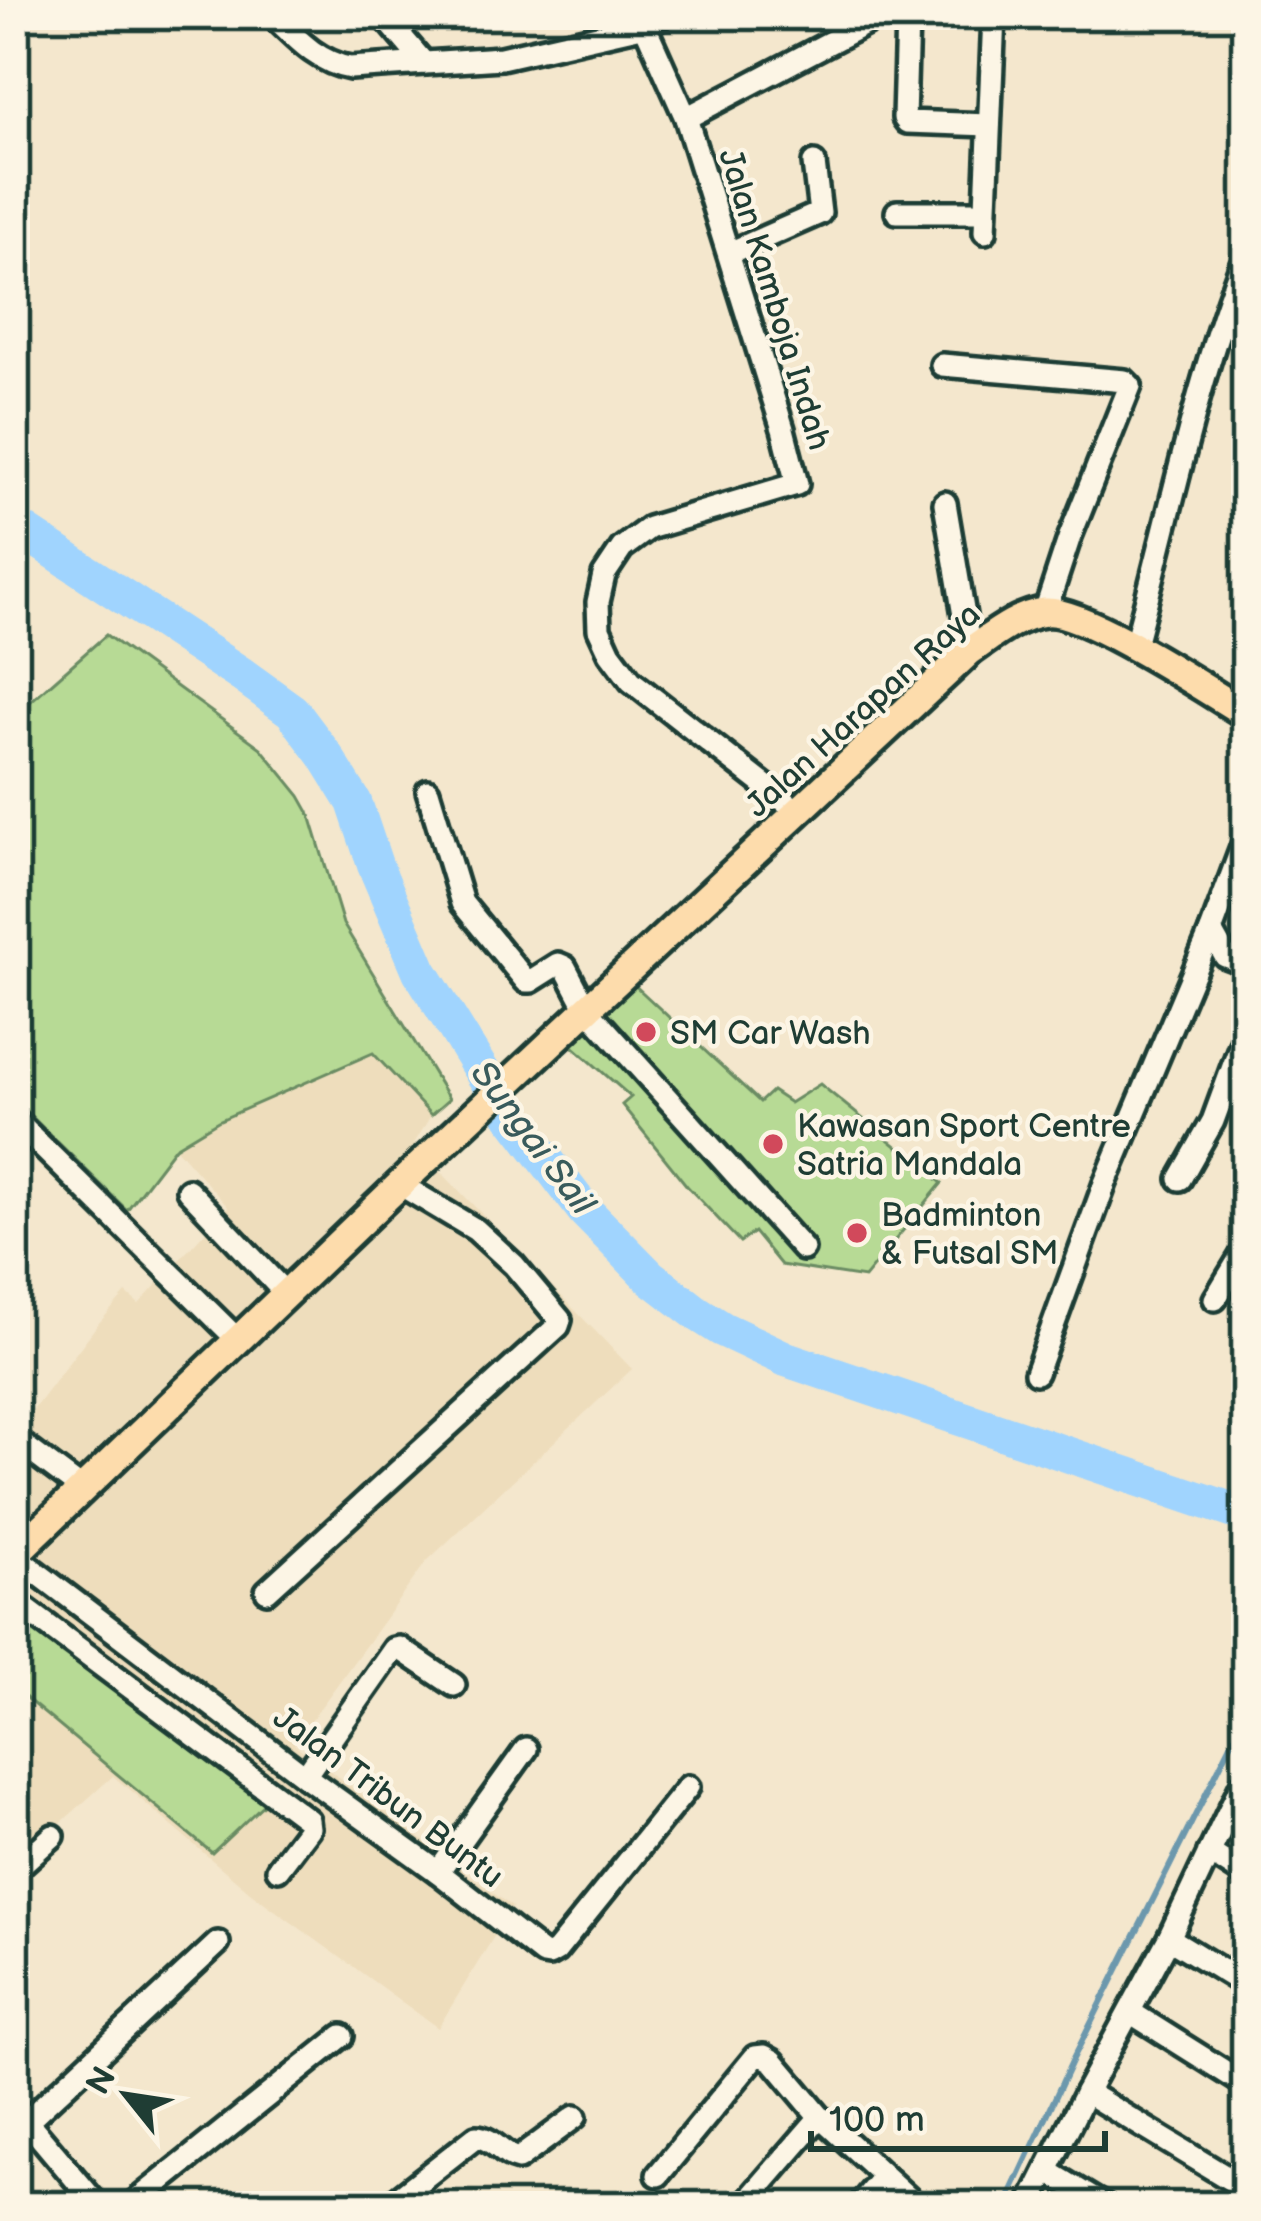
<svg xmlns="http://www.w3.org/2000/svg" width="1261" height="2221" font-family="'Balsamiq Sans',sans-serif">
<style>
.built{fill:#eeddbc}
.green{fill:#b7da95;stroke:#6b8c64;stroke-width:3}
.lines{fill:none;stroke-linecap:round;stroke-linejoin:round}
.stream{stroke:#6c98ad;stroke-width:6}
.river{stroke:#a0d4fe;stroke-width:36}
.minor-casing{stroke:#1f3d34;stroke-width:30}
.major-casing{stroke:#1f3d34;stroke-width:36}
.minor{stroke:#fcf5e5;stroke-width:21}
.major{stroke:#fddcac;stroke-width:27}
.poi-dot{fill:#d1495b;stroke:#fcf5e5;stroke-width:4.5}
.labels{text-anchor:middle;stroke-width:9;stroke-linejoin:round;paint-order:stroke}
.street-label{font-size:33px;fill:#1f3d34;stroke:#fcf5e5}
.poi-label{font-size:33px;fill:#1f3d34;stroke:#fcf5e5;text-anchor:start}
.water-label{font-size:36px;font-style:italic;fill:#395b5c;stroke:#fcf5e5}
</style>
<rect width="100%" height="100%" fill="#f4e7cd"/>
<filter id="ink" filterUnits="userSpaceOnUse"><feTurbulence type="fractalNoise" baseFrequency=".00833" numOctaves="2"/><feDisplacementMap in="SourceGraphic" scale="24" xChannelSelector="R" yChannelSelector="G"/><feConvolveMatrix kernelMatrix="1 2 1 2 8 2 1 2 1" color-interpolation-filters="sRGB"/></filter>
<g filter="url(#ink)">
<path class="built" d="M374,1053L431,1115L414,1144L632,1369L427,1561L294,1744L512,1907L438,2028L251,1893L113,1776L15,1864V1424L20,1427L98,1324L126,1293L139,1304L228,1207L175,1147L218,1121Z"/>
<g class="green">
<path d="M106,635L261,748L300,796L309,812L343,924L449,1099L431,1115L373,1053L218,1121L175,1147L127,1210L15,1100V715Z"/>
<path d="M629,980L760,1102L772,1091L790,1103L820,1084L942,1183L864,1278L781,1265L754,1232L740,1242L687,1186L622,1105L631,1097L567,1041Z"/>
<path d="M15,1594L270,1798L212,1853L15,1689Z"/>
</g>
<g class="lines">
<path class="stream" d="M1005,2206L1073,2059L1246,1714"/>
<path class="river" d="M15,525L242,675L292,711L325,755L354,802L375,865L420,971L497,1096L585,1211L649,1276L697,1313L722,1329L786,1359L1246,1515"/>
<defs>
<g id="minor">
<path d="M272,15C296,38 317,62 350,68L501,58L646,25L664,15"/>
<path d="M383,15L424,63"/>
<path d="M640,15L686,118L783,429L797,484L649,528L622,548L604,575L598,602L599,629L610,653L631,681L800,813"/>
<path d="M902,15L907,19L904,118L907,122L989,125"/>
<path d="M686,118L882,15"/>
<path d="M897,212H985"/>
<path d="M985,232L994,15"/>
<path d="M729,253L820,213L814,163"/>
<path d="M942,365L1125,381L1130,386L1069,539L1045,612"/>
<path d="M945,503L970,651"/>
<path d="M1134,648C1170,516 1196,381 1246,253"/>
<path d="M428,791L462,903L526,981H531L558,964L565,967L587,1009L803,1249"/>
<path d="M1246,837L1211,931L1225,956L1246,964"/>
<path d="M15,1120L239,1341"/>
<path d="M1180,1179L1213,1121L1246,1031"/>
<path d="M188,1190L287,1295"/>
<path d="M1215,1299L1246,1248"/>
<path d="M1036,1373L1105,1183L1211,931"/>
<path d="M15,1439L83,1490"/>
<path d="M15,1556L305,1776L438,1872L543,1954L549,1955L556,1951L688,1787"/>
<path d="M267,1591L558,1326L560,1320L514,1265L476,1230L401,1185"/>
<path d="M15,1601L308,1820L309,1828L278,1869"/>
<path d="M305,1776L394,1649L399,1648L454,1685"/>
<path d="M1209,1852L1246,1876"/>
<path d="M15,1870L53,1836"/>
<path d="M438,1872L526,1749"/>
<path d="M1169,1938L1246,1985"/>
<path d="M1130,2012L1246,2085"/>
<path d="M1086,2092L1246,2189"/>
<path d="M15,2107L98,2206"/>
<path d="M15,2132L218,1943"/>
<path d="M1047,2171L1105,2206"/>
<path d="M658,2175L755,2057L764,2056L773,2061L820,2117L917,2206"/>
<path d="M130,2206L342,2036"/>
<path d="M388,2206L476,2137C493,2137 502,2156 518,2159L575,2117"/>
<path d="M743,2206L820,2117"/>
<path d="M859,2206L883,2177"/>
<path d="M1029,2206L1086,2092L1169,1938L1241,1786L1246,1782"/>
</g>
<path id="major" d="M15,1554L416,1169L970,651C992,636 1017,615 1045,612C1083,608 1208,691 1246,714"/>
</defs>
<use href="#minor" class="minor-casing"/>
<use href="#major" class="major-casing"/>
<use href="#minor" class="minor"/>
<use href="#major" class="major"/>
</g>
</g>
<g class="poi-dot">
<circle cx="646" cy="1032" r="12"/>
<circle cx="773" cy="1144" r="12"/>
<circle cx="857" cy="1233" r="12"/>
</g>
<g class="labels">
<g class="street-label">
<text transform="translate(776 299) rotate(73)" y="12">Jalan Kamboja Indah</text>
<text transform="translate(862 709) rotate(-42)" y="12">Jalan Harapan Raya</text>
<text transform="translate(389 1796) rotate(37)" y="12">Jalan Tribun Buntu</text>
</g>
<g class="poi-label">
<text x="670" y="1044">SM Car Wash</text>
<text x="797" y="1137">Kawasan Sport Centre<tspan x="797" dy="38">Satria Mandala</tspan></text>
<text x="881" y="1226">Badminton<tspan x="881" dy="38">&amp; Futsal SM</tspan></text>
</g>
<g class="water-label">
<text transform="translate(534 1137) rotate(53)" y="13">Sungai Sail</text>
</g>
</g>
<rect width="1261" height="2221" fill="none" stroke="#fcf5e5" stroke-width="60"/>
<rect x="30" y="30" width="1201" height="2161" fill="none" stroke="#1f3d34" stroke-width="4.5" filter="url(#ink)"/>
<g transform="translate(126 2095) rotate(300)" stroke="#fcf5e5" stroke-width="9" paint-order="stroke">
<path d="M0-9L21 45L0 30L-21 45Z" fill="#1f3d34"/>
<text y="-18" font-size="33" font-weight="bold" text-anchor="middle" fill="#1f3d34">N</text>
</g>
<path d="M811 2131v18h294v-18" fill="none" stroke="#1f3d34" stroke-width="6"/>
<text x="829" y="2131" font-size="36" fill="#1f3d34" stroke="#fcf5e5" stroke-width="9" paint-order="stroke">100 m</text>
</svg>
